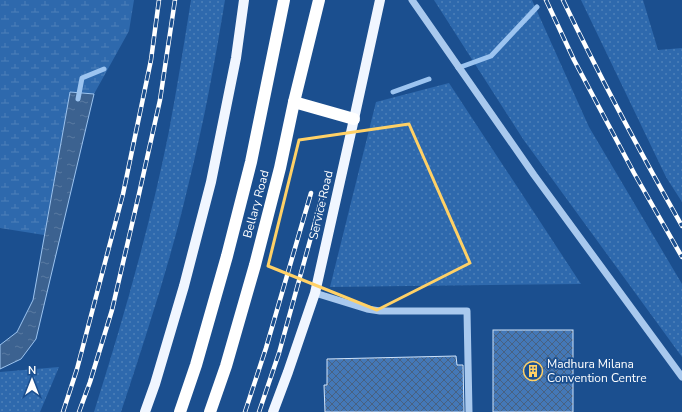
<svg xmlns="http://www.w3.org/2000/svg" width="682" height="412" font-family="'Nunito Sans',sans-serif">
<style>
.grass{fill:url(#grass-dots)}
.wetland{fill:url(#wetland-marsh)}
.water{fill:url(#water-ripples);stroke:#9cc4f0}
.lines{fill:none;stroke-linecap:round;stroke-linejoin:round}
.stream{stroke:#9cc4f0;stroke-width:5}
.building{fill:url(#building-cross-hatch);stroke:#cfe3fa}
.minor{stroke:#a9c9ee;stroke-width:7}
.major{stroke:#f0f6ff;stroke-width:10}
.highway{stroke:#fff;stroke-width:12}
.rail-casing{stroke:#fff;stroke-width:4.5}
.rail{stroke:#1b4f8f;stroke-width:3;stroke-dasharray:9;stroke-linecap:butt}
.marked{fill:none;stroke:#ffd166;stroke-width:3;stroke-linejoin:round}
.labels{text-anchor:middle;stroke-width:3.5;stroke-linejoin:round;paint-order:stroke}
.street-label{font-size:12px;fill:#fff;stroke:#1b4f8f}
.poi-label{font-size:12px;fill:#fff;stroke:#1b4f8f;text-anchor:start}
</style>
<defs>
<pattern id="grass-dots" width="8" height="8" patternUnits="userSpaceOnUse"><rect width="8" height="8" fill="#2e69ad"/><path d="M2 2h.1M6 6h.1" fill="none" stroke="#4d80b9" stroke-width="1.8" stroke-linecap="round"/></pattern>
<pattern id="wetland-marsh" width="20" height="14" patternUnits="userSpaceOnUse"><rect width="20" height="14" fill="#2e69ad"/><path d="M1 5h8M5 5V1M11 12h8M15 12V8" fill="none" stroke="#4d80b9"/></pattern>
<pattern id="water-ripples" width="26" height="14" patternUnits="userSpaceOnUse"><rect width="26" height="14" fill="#3c6290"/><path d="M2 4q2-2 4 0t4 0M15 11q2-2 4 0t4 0" fill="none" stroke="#597aa1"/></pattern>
<pattern id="building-cross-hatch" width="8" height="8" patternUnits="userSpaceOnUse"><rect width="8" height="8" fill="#4478b7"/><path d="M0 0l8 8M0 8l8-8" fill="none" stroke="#486282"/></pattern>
</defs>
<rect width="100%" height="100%" fill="#1b4f8f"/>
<g class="grass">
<path d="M191,0H225C215,61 204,122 189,182C171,260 146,336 121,412H94C123,320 150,226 169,131C177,88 184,44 191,0Z"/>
<path d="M434,0H532L589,127L682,284V357L523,139Z"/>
<path d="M581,0H643L658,50L682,48V202L666,177Z"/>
<path d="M449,83L581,284L330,287L376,102Z"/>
<path d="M59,367L40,412H0V372Z"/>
</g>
<path class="wetland" d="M0,0H134L129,31L94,94L70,92L44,235L0,228Z"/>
<path class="water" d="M70,92L94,94L36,339L21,359L0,369V345L17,332L33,300Z"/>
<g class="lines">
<g class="stream">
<path d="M458,68L491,56L537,7"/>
<path d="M393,92L429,79"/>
<path d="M78,99L82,78L104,69"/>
</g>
</g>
<g class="building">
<rect x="493" y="330" width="80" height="82"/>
<path d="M456,356L457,365H463L464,412H325L324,385H327V359Z"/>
</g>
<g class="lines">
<g class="minor">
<path d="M412,0L534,175L682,377"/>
<path d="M315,293L367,309L380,311H467L469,412"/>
</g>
<g class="major">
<path d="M145,412L155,384L184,286L211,182L236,58L244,0"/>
<path d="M273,412L288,372L315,293L354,119L380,0"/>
</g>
<g class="highway">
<path d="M294,102L354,119"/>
<path d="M180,412L196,365L227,256L251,162L284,0"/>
<path d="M210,412L226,366L255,265L280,168L294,102L319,0"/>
</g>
<defs>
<g id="rail">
<path d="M546,0L574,60L634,173L682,257"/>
<path d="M563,0C600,77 640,152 682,226"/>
<path d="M63,412L77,369L123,194L151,60L159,0"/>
<path d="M79,412L90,382L112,310L139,194L160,100L175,0"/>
<path d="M245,412L266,348L311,193"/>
<path d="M259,412L279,353L322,197"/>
</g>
</defs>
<use href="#rail" class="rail-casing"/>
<use href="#rail" class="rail"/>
</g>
<path class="marked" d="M409,124L470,263L377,310L268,266L299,140Z"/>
<defs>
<symbol id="building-ring" viewBox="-11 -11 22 22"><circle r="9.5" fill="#1b4f8f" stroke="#ffd166" stroke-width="1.5"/><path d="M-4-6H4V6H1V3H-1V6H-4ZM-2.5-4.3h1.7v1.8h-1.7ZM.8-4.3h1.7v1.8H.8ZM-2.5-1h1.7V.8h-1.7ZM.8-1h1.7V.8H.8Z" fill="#ffd166"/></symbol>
</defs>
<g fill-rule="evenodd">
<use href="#building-ring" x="522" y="360" width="22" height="22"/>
</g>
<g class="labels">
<g class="street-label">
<text transform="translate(256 204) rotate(-75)" y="4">Bellary Road</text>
<text transform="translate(321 205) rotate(-77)" y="4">Service Road</text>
</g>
<g class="poi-label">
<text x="547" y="368">Madhura Milana<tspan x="547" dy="14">Convention Centre</tspan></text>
</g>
</g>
<g transform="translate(32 380)" stroke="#1b4f8f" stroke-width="3" paint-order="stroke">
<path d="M0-3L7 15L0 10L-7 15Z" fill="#ffffff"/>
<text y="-6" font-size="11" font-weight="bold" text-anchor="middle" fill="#ffffff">N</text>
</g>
</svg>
